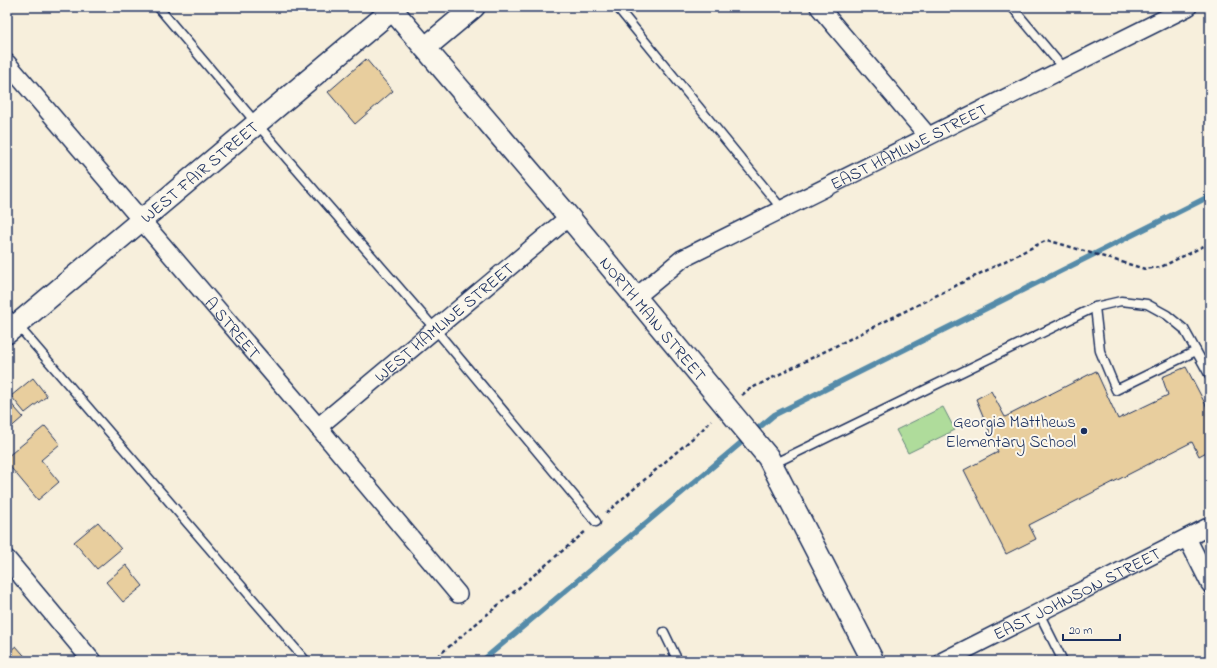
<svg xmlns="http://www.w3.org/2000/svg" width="1217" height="668" font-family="'Indie Flower',sans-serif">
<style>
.green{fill:#afdc9b;stroke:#65867c}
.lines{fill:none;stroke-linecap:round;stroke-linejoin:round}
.stream{stroke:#558ba9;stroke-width:5.5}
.building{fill:#e8ce9e;stroke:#1b2f5e}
.service-casing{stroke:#1b2f5e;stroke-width:11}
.minor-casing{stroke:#1b2f5e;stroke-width:20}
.tertiary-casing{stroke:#1b2f5e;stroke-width:24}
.path{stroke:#1b2f5e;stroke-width:2.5;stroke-dasharray:4 3;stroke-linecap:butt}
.service{stroke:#fbf7ec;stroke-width:8}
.minor{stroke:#fbf7ec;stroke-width:17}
.tertiary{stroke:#fbf7ec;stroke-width:21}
.poi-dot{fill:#1b2f5e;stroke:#fbf7ec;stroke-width:1.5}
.labels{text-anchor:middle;stroke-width:4;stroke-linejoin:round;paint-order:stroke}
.street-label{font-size:17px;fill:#1b2f5e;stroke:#fbf7ec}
.poi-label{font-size:17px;fill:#1b2f5e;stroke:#fbf7ec;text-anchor:end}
</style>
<rect width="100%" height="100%" fill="#f7efdc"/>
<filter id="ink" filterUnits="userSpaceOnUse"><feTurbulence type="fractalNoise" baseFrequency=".025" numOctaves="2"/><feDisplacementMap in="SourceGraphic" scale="8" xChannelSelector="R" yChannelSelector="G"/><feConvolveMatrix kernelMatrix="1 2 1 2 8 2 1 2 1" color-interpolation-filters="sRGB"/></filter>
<g filter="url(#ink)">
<path class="green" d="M943,407L955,430L908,453L896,430Z"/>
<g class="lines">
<path class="stream" d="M482,661L774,415L1210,196"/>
</g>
<g class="building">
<path d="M366,59L393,91L355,124L328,92Z"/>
<path d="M1186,367L1210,413V450L1199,456L1192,442L1029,525L1036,539L1006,554L964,470L998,452L976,399L991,391L1005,417L1096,371L1118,419L1168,395L1162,377Z"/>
<path d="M33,378L47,396L25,413L11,396Z"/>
<path d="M7,399L23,417L7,431Z"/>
<path d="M45,426L60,444L41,460L59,482L38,500L7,463V457Z"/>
<path d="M98,522L121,549L97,569L74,542Z"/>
<path d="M126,565L143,586L123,602L106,582Z"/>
<path d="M16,646L29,661H7V653Z"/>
</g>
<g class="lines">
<defs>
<g id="service">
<path d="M158,7L257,124L435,329L596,522"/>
<path d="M617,7L782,209"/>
<path d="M1012,7L1064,69"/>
<path d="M1095,307L1100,351L1116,390L1196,351"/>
<path d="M7,313L306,661"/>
<path d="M773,464L1095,307L1121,301L1147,304L1167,315L1184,329L1210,376"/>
<path d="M1039,613L1063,661"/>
<path d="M664,632L678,661"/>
</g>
<g id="minor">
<path d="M819,7L928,136"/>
<path id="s1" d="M7,63L318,427L458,594"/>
<path id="s2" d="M636,297L682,259L1188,7"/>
<path id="s3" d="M318,427L569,217"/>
<path d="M1187,538L1210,584"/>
<path d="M7,559L92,661"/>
<path id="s4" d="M943,661L1210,526"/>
</g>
<g id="tertiary">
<path id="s5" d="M390,7L569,217L768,457L873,661"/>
<path d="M425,48L474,7"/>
<path id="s6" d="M7,333L392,10"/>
</g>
</defs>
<use href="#service" class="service-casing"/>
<use href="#minor" class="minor-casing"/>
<use href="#tertiary" class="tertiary-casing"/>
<g class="path">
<path d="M742,395L748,390L1047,240L1145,269L1161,267L1210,243"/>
<path d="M606,513L702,430L711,420"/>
<path d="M432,661L586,531"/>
</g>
<use href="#service" class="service"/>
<use href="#minor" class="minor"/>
<use href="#tertiary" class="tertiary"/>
</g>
</g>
<circle class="poi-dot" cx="1084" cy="431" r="4"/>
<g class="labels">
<g class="street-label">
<text dy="6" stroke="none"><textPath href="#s2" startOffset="313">EAST HAMLINE STREET</textPath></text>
<text dy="6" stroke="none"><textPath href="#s6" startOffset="251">WEST FAIR STREET</textPath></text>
<text dy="6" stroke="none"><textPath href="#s5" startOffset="408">NORTH MAIN STREET</textPath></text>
<text dy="6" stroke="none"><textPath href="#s3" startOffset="164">WEST HAMLINE STREET</textPath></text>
<text dy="6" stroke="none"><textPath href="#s1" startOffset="348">A STREET</textPath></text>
<text dy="6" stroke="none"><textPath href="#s4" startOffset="150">EAST JOHNSON STREET</textPath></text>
</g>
<g class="poi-label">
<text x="1076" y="427">Georgia Matthews<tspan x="1076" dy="20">Elementary School</tspan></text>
</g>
</g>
<rect width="1217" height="668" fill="none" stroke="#fbf7ec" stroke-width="24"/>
<rect x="12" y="12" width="1193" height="644" fill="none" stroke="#1b2f5e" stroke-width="1.5" filter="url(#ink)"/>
<path d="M1063 634v6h57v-6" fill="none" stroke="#1b2f5e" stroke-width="2"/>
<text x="1069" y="634" font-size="12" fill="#1b2f5e" stroke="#fbf7ec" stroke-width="3" paint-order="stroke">20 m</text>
</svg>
